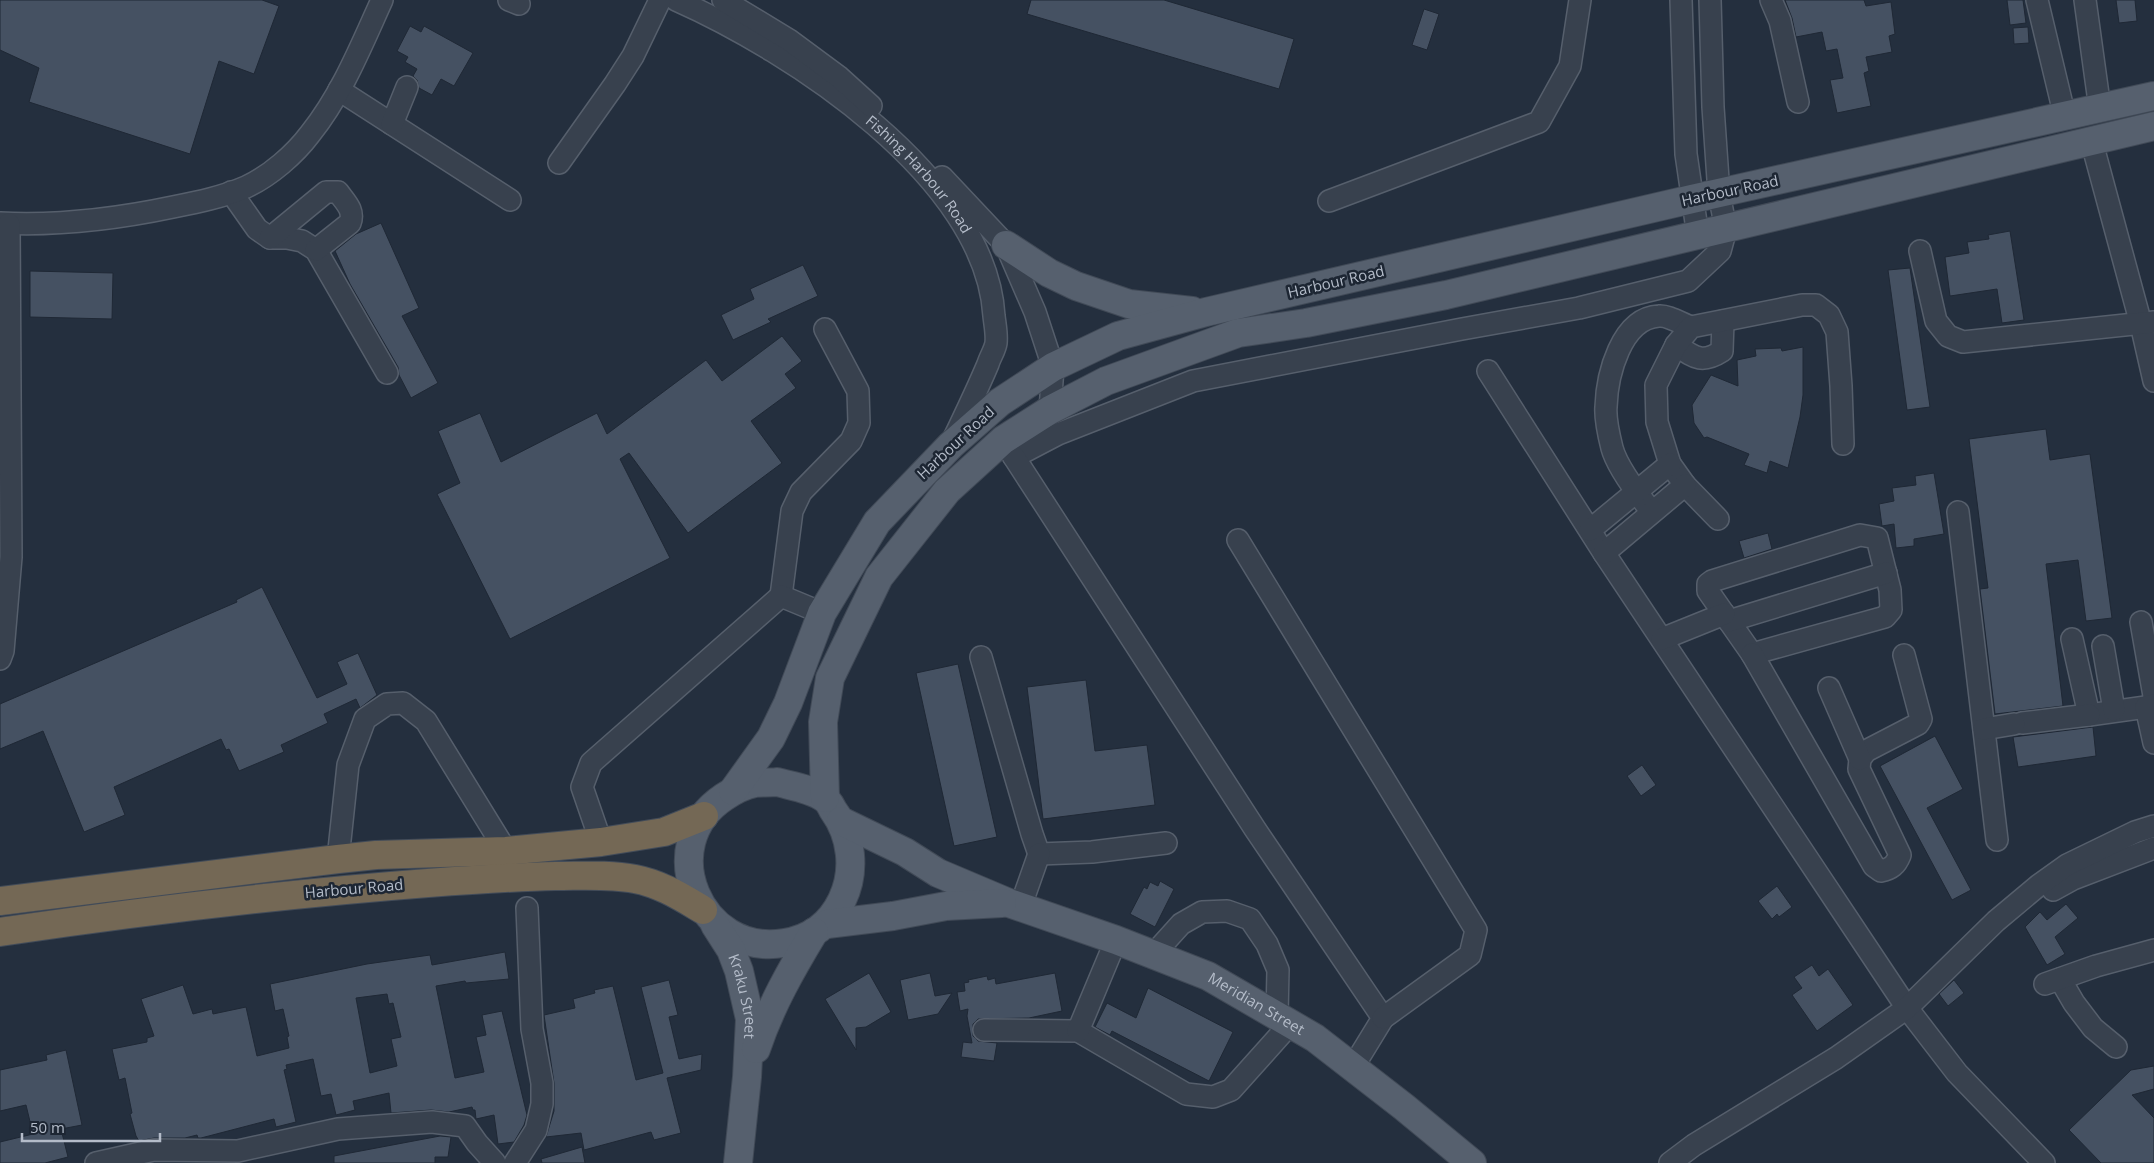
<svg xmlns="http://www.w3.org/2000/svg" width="2154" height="1163" font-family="'Open Sans',sans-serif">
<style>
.building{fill:#455162;stroke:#1f2835;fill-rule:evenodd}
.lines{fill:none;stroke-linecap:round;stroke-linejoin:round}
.minor-casing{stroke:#565f6c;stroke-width:24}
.major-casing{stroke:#414a57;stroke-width:30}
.highway-casing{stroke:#434c59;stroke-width:30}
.minor{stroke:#38414e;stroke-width:21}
.major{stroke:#56606e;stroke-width:28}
.highway{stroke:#746855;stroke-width:28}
.labels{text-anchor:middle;stroke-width:5;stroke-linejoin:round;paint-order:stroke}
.street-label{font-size:15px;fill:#b4bcc9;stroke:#1d2633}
</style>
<rect width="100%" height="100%" fill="#242f3e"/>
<g class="building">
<path d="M0,0H262L279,6L254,74L219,61L190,154L29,102L39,68L0,50Z"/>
<path d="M1031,0H1164L1294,39L1279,89L1027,14Z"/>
<path d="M1785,0H1864L1866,6L1891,2L1895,34L1889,36L1892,52L1866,57L1869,71L1864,73L1871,106L1837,113L1830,80L1843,78L1837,49L1826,51L1822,32L1796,37L1792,18Z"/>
<path d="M2007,0H2023L2026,23L2010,25Z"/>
<path d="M2116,0H2135L2137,21L2119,23Z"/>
<path d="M1424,9L1439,14L1427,50L1412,45Z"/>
<path d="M410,26L421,32L424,26L473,53L454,86L441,79L432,95L419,88L417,80L413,76L417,69L405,62L408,57L397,51Z"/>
<path d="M2028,27L2029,43L2014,44L2013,28Z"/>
<path d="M381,223L419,308L402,316L438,383L411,398L399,375L398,367L350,284L335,251L356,234Z"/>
<path d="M2010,231L2024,320L2002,323L1997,289L1950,296L1945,257L1969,253L1967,242L1989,239L1988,235Z"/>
<path d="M803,265L818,296L768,319L771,322L733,340L721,315L754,299L750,289Z"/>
<path d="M1910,268L1930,407L1907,410L1888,270Z"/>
<path d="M30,271L113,273L112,319L30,317Z"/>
<path d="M782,336L802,361L785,374L796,388L751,421L782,463L688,533L629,453L620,459L670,558L510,639L437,494L460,483L438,431L480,413L501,462L597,413L607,434L706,360L722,381Z"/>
<path d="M1803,347V395L1800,417L1788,468L1770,461L1767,473L1744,465L1749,454L1707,437L1704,438L1694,423L1692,405L1711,375L1738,386L1737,360L1756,356L1755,349L1781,348L1782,351Z"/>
<path d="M2046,429L2050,460L2090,454L2112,618L2086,621L2078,560L2046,564L2063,706L1995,714L1980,589L1988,588L1969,439Z"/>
<path d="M1934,473L1944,534L1914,539V546L1896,548L1894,524L1882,526L1879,504L1894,501L1892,488L1916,485L1915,476Z"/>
<path d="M1768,533L1772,549L1744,558L1739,541Z"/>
<path d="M262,587L317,698L347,684L337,662L358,653L377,695L360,708L356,699L324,714L328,723L281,745L284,752L239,771L229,749L226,750L221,739L114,787L125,815L84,832L43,731L0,749V704L237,602L236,600Z"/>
<path d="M958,664L997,837L954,846L916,673Z"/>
<path d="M1086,680L1095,751L1147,745L1155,805L1043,819L1027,687Z"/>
<path d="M2093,727L2096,756L2018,767L2013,737Z"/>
<path d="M1935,736L1963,789L1927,808L1971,890L1952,900L1880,766Z"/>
<path d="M1642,765L1656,785L1641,796L1627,776Z"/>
<path d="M1160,881L1174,889L1155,927L1130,914L1144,887L1147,889L1150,882L1158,886Z"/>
<path d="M1777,886L1792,907L1779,917L1777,914L1772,919L1758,901Z"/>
<path d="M2066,904L2078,918L2055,937L2065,954L2047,965L2025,927L2040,912L2047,920Z"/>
<path d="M505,952L509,979L466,983L465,981L436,986L455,1078L484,1072L476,1037L486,1035L482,1015L502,1011L527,1115L524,1125L514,1142L498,1144L494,1115L476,1119L475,1110H473L472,1107L449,1112L431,1110L391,1113L389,1093L353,1101L355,1110L336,1115L331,1094L321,1096L313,1059L286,1065L287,1069L284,1070L296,1122L276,1127L274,1119L201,1138H198L197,1135L185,1138H154L139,1141L136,1136L130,1114L132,1113L125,1078L119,1080L112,1049L147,1042V1038L154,1036L141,999L183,985L193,1014L212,1009L213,1014L246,1007L257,1056L289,1048L287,1037L289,1036L283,1009L275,1011L270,984L367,964L430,955L432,965ZM387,994L389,1004L393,1003L401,1037L391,1039L397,1066L370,1073L356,998Z"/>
<path d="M1812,965L1819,976L1828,969L1853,1005L1817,1031L1792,995L1802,988L1794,977Z"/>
<path d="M869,973L891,1012L866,1027L856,1028V1050L825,999Z"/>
<path d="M930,973L935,996L952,993L938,1014L908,1020L900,980Z"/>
<path d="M1055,973L1062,1011L1029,1018L978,1019L973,1024V1036L978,1041L997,1043L994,1061L961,1057L963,1042L972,1043L967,1016L968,1009L960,1011L957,992L965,991L964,983L969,982L968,980L987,976L988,980L995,978L996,984Z"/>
<path d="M669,980L678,1015L669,1017L679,1059L702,1054L701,1070L667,1078L681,1133L654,1140L651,1132L584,1150L581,1133L546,1137L554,1111V1083L544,1015L575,1008L573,999L595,993L594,990L613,986L636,1080L663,1073L641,987Z"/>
<path d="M1954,980L1964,993L1948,1006L1939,994Z"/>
<path d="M1148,988L1233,1032L1209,1081L1112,1031L1110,1035L1095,1027L1107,1003L1136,1018Z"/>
<path d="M66,1050L82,1125L61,1129L68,1157L45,1163H0V1142L33,1134L26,1105L0,1111V1070L47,1060L46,1055Z"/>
<path d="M2154,1066V1089L2132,1095L2154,1118V1163H2101L2069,1130L2131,1070Z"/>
<path d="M440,1136L451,1137L448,1157H435V1163H334V1156Z"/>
<path d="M582,1147L585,1163H542L541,1159Z"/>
</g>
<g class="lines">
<defs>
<g id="minor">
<path d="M509,0L519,4"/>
<path id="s1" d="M676,0C791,51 986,177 994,316C995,325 997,334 996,343C995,350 990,357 988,364C977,390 965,415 953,440"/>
<path d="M723,0L789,40L839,77L871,106"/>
<path d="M1681,0L1686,154L1698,236"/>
<path d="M1771,0L1780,21L1798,102"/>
<path d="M2037,0L2065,117"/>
<path d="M2085,0L2100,109"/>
<path d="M339,90L510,200"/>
<path d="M392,124L407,87"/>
<path d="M2092,143L2141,324L2154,381"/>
<path d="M559,163L615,84L633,56L660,0"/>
<path d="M942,177L1006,245L1035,312L1053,367L1050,410"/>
<path d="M231,192L257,229L270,238H287L302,241L316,250L387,373"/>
<path d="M1329,201L1539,122L1570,66L1580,0"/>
<path d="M0,223C59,226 116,219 173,207C198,202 223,197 246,187C270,176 295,154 310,134C342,94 361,46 382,0"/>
<path d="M270,238L326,192H338C345,202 355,210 350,223L316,250"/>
<path d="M1920,251L1936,321L1948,336L1963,342L2154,322"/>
<path d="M1676,345C1695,358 1702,364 1722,351L1723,321"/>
<path d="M1488,371L1604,553L1907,1008L1957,1073L2044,1163"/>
<path d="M1003,440L1014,457L1058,434L1193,381L1462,329L1579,308L1688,281L1720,251L1726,229L1719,194L1713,107L1710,0"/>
<path d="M1014,457L1255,829L1383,1018L1353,1067"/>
<path d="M1652,512C1640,497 1617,467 1612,448C1609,436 1605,419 1606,407C1607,375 1621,318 1659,316C1668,315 1682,324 1691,327"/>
<path d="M1958,512L1997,840"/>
<path d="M1718,519L1685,485L1670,464L1657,422L1656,385L1676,345L1691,327L1802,305H1816L1829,315L1837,332L1841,386L1843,444"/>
<path d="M1590,530L1670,464"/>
<path d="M1860,535L1877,538L1890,590L1891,610L1885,617L1752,654L1708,591V584L1712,581Z"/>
<path d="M1238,540L1476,930L1470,955L1383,1018"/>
<path d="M1604,553L1685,485"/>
<path d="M781,596L792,511L801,492L851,441L859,423L858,391L825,329"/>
<path d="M1729,621L1886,573"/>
<path d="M2141,622L2154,696"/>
<path d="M1662,639L1724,614"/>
<path d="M2072,639L2089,715L2146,707"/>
<path d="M2103,646L2114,710"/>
<path d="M1752,654L1874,866L1881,871C1891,869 1896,865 1900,855L1859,769L1860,759L1866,751L1918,724L1921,719L1904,655"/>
<path d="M981,657L1032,834L1039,854L1092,852L1166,843"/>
<path d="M0,659L3,651L11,557L9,224"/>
<path d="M1829,688L1860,759"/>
<path d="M2154,705L2146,707L2154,743"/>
<path d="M2022,723L2089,715"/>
<path d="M1984,729L2014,724"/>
<path d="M601,842L582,787L591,763L781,596L822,613"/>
<path d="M338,859L348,765L365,719L387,704L403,703L426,721L506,851"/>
<path d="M2053,890L2073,879L2154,848"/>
<path d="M1020,908L1039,854"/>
<path d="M1153,955L1181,924L1202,912L1227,911L1250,919L1267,944L1278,970L1277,1016"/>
<path d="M2060,979L2074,1003L2093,1028L2116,1047"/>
<path d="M2045,984L2096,966L2154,950"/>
<path d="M984,1030L1078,1031L1186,1094L1213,1097L1231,1090L1290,1024"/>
<path d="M1078,1031L1116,940"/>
<path d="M96,1163L154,1150L238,1151L338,1129L432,1122L465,1126L477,1143L495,1163"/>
<path d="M515,1163L536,1130L542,1104V1083L532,1029L527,908"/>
<path d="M1670,1163L1694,1145L1836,1058L1907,1008L1996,921L2039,885L2067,865L2135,832L2154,826"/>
</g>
<g id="major">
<path d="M1006,245L1049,273L1076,286L1129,304L1192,311"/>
<path d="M777,782C792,786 812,789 824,798C828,800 831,806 833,810C852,836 856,871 842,900C831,923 811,939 784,943C700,957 652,845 724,797C733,791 744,785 755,783C762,782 770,783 777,782Z"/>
<path d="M733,791L771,738L788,703L822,613L877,522L951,445L1000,402L1053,367L1118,336L1206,312L1692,199L2154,96"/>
<path d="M825,798L823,722L830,678L879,577L947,491L1003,440L1050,410L1106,381L1238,333L1306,323L1446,295L2154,126"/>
<path id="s2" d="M841,821L905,852L938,873L1009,903L1116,940L1208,976L1315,1038L1404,1107L1472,1163"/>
<path d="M827,924L893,916L946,906L1002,903"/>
<path id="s3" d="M715,925L731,950L739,971L750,1019L747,1077L738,1163"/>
<path d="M756,1049C770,1007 791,970 814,932"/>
</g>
<g id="highway">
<path d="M0,901L338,859L376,855L506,851L601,842L664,832L704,816"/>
<path d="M0,932C142,911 284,894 428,883C470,880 513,877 556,876C582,876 609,874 635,879C661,884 681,897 703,910"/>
</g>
</defs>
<use href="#minor" class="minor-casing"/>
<use href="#major" class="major-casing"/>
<use href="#highway" class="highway-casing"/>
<use href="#minor" class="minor"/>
<use href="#major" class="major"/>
<use href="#highway" class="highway"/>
</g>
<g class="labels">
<g class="street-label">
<text dy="5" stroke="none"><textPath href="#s1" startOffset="302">Fishing Harbour Road</textPath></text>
<text transform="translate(1730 191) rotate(-12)" y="5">Harbour Road</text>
<text transform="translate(1336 282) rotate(-13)" y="5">Harbour Road</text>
<text transform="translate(956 443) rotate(-43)" y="5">Harbour Road</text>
<text transform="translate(354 889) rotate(-5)" y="5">Harbour Road</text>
<text dy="5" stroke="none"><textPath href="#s3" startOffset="78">Kraku Street</textPath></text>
<text dy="5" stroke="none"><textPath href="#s2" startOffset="455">Meridian Street</textPath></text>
</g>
</g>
<path d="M22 1133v8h138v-8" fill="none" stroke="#b4bcc9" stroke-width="2.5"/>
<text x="30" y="1133" font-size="15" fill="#b4bcc9" stroke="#1d2633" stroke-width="4" paint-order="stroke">50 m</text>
</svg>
